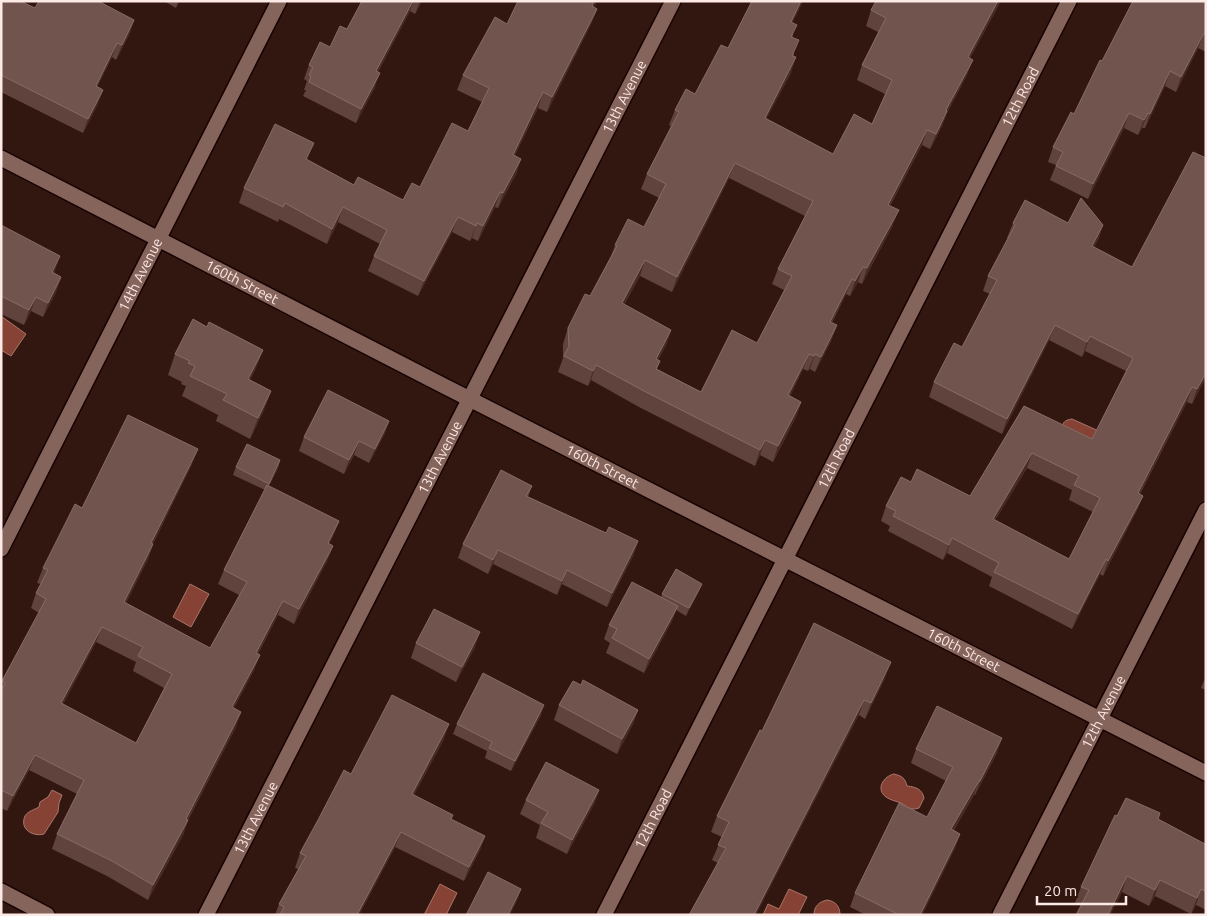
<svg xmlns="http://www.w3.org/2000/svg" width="1207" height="916" font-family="Ubuntu,sans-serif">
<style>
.water{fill:#864335;stroke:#aa756a}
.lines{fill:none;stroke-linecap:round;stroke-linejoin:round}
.minor-casing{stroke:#180201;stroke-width:18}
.tertiary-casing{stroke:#180201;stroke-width:18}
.minor{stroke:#85645c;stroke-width:15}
.tertiary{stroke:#85645c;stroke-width:15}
.wall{fill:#60433c;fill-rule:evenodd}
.shaded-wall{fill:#462a23}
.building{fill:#71544e;stroke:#876c66;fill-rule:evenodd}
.labels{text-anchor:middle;stroke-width:4;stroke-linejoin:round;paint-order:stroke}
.street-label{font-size:14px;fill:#fde9e5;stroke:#321711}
</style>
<rect width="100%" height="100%" fill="#321711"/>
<g class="water">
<path d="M1,316L26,334L11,356L1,350Z"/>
<path d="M1072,419L1103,433L1093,453L1061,429C1063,422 1065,420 1072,419Z"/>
<path d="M190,584L209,594L191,627L173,617Z"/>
<path d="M894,774C902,776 905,778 907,786C916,787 922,789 924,798L919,808C910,811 908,807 901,803C896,801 890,800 886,797C875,789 884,776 894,774Z"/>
<path d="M52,790L62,795L59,803L58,812L44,834C34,837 19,830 25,816C28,811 34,810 39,807L40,802L48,797Z"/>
<path d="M440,884L457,893L446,915H424Z"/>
<path d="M789,889L807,897L798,915H763L768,904L779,909Z"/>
<path d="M827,900C835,901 840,906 840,915H814C814,906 819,902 827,900Z"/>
</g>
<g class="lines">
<defs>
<g id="minor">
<path id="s1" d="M1,549L279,1"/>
<path d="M1,891L47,915"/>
<path id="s2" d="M206,915L673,1"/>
<path id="s3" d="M604,915L1069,1"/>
<path id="s4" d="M1000,915L1206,510"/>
</g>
<g id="tertiary">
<path id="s5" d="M1,158L444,386L1206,773"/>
</g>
</defs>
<use href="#minor" class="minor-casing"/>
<use href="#tertiary" class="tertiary-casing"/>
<use href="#minor" class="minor"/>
<use href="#tertiary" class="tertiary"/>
</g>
<g class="wall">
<path d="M1,1L35,8L134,20L129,35L116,60L112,57L97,87L98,104L83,133L1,92Z"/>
<path d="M164,1H179L176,8Z"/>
<path d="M362,1H422L415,14L410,11L378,72L375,87L356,123L303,96L306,90H304L307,81L304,79L309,65L330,47L347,29Z"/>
<path d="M597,1L594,7L597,9L591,24L547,112L538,108L515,155L521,159L516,174L498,208L495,207L478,241L472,238L470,241L452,232L418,296L368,271L374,256L380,244L338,222L327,244L279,219L278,222L239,203L244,188L307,160L354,185L403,200L420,187L468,131L482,102L457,90L463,75L507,24Z"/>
<path d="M752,1H803L792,23L794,56L791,73L766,119L833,154L872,124L885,94L857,80L862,65L878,32L866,26L871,10L1001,1L970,58L967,75L946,115L942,126L930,149L922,145L890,206L893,225L862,284L858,282L850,296L846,294L832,323L837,325L831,341L815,372L810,369L808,371L803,369L790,396L801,402L796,417L773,462L760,455L755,466L639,407L591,380L588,386L558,372L563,358V344L568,328L590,296L611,256L615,245L644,227L659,198L641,189L647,174L671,126L669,125L675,110L695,94L728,48ZM729,178L805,216L778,269L772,284L784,290L757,343L701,392L657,369L660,361L658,360L666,345L671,330L624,305L640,276L672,292Z"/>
<path d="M1206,1V52L1198,48L1176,92L1165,86L1145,128H1142L1138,135L1124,128L1088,199L1050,180L1056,165L1048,162L1053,147L1074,114L1102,61Z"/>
<path d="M1013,223H1068L1103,225L1098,240L1094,247L1132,267L1206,377L1192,404L1187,402L1140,494L1143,496L1137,510L1103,576L1100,574L1072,629L989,586L992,577L947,553L943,560L888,531L890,526L881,521L886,506L911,482L970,496L1024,406L1092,439L1126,371L1085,351L1082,357L1049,340L1002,434L929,397L934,382L962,347L990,294L983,291L988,276L1008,239L1007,238ZM1027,468L1072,490L1069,500L1093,512L1069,559L995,520Z"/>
<path d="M1,225L55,271L54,273L61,277L56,292L43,317L31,311L24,325L1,314Z"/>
<path d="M207,327L263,350L255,370L250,380L271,391L263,412L250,439L216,421L218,415L182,396L186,386L181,384L182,382L168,375L175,354Z"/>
<path d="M389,421L384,435L369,463L354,455L344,474L299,451L304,437Z"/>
<path d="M280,460L278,468L269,486L339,521L333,536L329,544L333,546L327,561L294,624L278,615L258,654L260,655L254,670L234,708L236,727L188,820L183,835L148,900L107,876L52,849L57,834L77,794L29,770L7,811L1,808V682L39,613L31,608L36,593L41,584L37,583L43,568L82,508L192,464L153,544L148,559L126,603L210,648L239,595L218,584L224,570L265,490L233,475L236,467ZM96,642L136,662L133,671L164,688L136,743L63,704Z"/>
<path d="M532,486L528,497L606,533L638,541L633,556L607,607L562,584L557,595L493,564L488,574L458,558L463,544Z"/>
<path d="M702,584L699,591L686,616L676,610L672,621L644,673L606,653L610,643L604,639L609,625L661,597L662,594Z"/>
<path d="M416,643L475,647L456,682L411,658Z"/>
<path d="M1206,676V690L1201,688Z"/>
<path d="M885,678L865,719L859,715L718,863L712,860L722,837L711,832L717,816L762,731Z"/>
<path d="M581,685L638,710L633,724L617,754L554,720L559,705Z"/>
<path d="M541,715L511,771L485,758L487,751L453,734L457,724Z"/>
<path d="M444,739L414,795L452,820L485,836L480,850L464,881L395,847L359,915H275L279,904L298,869L295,868L300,853L351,774Z"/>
<path d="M916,749L997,753L975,795H974L954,830L960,834L955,848L922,915H866L850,907L855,893L927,817L946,781L911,763Z"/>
<path d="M599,790L594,804L567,854L536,838L540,825L520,814L526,800Z"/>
<path d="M1160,813L1158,819L1205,844L1206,843V910L1196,905L1191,914L1155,896L1149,906L1122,892L1110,915H1076L1081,905L1075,903L1081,887L1117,816Z"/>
</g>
<g class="shaded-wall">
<path d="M413,1L410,11L371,85L376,71Z"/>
<path d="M420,1H422L415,14Z"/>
<path d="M594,1H597L586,21Z"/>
<path d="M801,1H803L785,38L791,22Z"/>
<path d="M998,1H1001L962,72L968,57Z"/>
<path d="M597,9L591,24L547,112L552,97Z"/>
<path d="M134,20L129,35L116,60L122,45Z"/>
<path d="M1204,33L1198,48L1176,92L1181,77Z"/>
<path d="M117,43L112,57L90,100L96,86Z"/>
<path d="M796,57L791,73L759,133L765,118Z"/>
<path d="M973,60L967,75L946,115L942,126L930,149L946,110Z"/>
<path d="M1170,71L1165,86L1145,128L1150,114Z"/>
<path d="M380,73L375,87L356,123L361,109Z"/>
<path d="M103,90L98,104L83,133L88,119Z"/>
<path d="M543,92L538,108L508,170L513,155Z"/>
<path d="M1129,113L1124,128L1088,199L1093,184Z"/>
<path d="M1148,113L1142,128L1138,135L1144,120Z"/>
<path d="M927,130L922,145L882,220L888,205Z"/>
<path d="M314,143L308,158L300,175L306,159Z"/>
<path d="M521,159L516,174L498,208L503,193Z"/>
<path d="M735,163L729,178L672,292L677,277Z"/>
<path d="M500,192L495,207L478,241L483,226Z"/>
<path d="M343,207L338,222L327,244L332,229Z"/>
<path d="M899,210L893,225L862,284L867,268Z"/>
<path d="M458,217L452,232L418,296L424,281Z"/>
<path d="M477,223L472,238L470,241L476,226Z"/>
<path d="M1103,225L1098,240L1086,261L1092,246Z"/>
<path d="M60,256L55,271L47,287L52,272Z"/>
<path d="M645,260L640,276L616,319L622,303Z"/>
<path d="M863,267L858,282L850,296L855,281Z"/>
<path d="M61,277L56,292L43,317L48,303Z"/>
<path d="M852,279L846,294L824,337L830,322Z"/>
<path d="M36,297L31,311L24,325L29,310Z"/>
<path d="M837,325L831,341L815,372L821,357Z"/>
<path d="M1055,325L1049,340L1002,434L1007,419Z"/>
<path d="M671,330L666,345L650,374L656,359Z"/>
<path d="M1090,336L1085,351L1082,357L1087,342Z"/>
<path d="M263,350L255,370L240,400L248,379Z"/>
<path d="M809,354L803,369L783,410L788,395Z"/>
<path d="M815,354L810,369L808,371L814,356Z"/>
<path d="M596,365L591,380L588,386L593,371Z"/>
<path d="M1206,373V377L1192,404L1197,389Z"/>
<path d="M1192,387L1187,402L1132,508L1138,493Z"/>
<path d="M271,391L263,412L250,439L258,418Z"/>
<path d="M801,402L796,417L773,462L778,446Z"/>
<path d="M389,421L384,435L369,463L375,449Z"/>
<path d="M765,440L760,455L755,466L760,450Z"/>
<path d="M359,441L354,455L344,474L349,460Z"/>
<path d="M198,449L192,464L146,558L151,543Z"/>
<path d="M1032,453L1027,468L987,534L993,519Z"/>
<path d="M280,460L278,468L266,491L269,484Z"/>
<path d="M1143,496L1137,510L1103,576L1108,561Z"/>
<path d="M339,521L333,536L322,558L328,543Z"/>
<path d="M952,538L947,553L943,560L949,545Z"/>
<path d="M638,541L633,556L607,607L612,593Z"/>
<path d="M153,544L148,559L119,617L124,602Z"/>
<path d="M333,546L327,561L294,624L299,609Z"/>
<path d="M498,550L493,564L488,574L493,560Z"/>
<path d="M1106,559L1100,574L1072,629L1078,614Z"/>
<path d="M567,570L562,584L557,595L562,581Z"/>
<path d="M702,584L699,591L686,616L689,608Z"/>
<path d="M283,601L278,615L250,668L256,653Z"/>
<path d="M678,606L672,621L644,673L649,659Z"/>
<path d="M102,627L96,642L56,718L61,703Z"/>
<path d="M480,632L475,647L456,682L462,667Z"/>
<path d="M260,655L254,670L227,722L232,707Z"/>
<path d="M891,662L885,678L865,719L871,703Z"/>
<path d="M864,700L859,715L756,915H754Z"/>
<path d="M544,705L541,715L511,771L515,761Z"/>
<path d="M638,710L633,724L617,754L622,739Z"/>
<path d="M241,712L236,727L180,834L186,819Z"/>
<path d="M449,724L444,739L407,808L412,794Z"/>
<path d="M1002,738L997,753L975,795L980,781Z"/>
<path d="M35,755L29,770L7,811L13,796Z"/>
<path d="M979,781L974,795L946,843L951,829Z"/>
<path d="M599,790L594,804L567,854L572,840Z"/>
<path d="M188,820L183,835L148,900L153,885Z"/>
<path d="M401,832L395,847L359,915H357Z"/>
<path d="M960,834L955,848L922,915H920Z"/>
<path d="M485,836L480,850L464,881L469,867Z"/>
<path d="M1127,876L1122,892L1110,915H1108Z"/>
<path d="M1160,880L1155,896L1149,906L1155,890Z"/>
<path d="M521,889L516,903L510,915H508Z"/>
<path d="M1201,889L1196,905L1191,914L1197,898Z"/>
</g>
<g class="building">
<path d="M1,1H20L35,8L39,1H98L134,20L122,45L117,43L96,86L103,90L88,119L1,75Z"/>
<path d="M362,1H413L376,71L380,73L361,109L309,82L311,76L309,75L313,67L309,65L320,42L330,47L340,26L347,29Z"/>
<path d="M518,1H594L592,6L597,9L552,97L543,92L513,155L521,159L503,193L500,192L483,226L477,223L476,226L458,217L424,281L374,256L387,230L343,207L332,229L285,203L283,207L244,188L275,124L314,143L306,159L354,185L358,177L403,200L412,183L420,187L452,123L468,131L489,88L463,75L495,17L507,24Z"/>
<path d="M752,1H801L791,22L797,25L791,37L799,40L792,56L796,57L765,118L833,154L854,114L872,124L892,80L862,65L886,18L871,10L876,1H998L968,57L973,60L946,110L947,111L936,134L927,130L888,205L899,210L867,268L863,267L855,281L852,279L830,322L837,325L821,357L815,354L814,356L809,354L788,395L801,402L778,446L765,440L760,450L644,391L596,365L593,371L564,356L569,346L568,328L585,294L590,296L617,246L615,245L628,219L644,227L666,184L647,174L679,112L675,110L686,89L695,94L721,45L728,48ZM735,163L813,201L778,269L792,276L757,343L732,330L701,392L656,369L660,361L656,359L671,330L622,303L645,260L677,277Z"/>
<path d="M1133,1H1206V34L1204,33L1181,77L1170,71L1150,114L1148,113L1144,120L1129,113L1093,184L1056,166L1063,152L1053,147L1071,112L1074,114L1100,60L1102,61Z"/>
<path d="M1193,152L1206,158V373L1197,389L1192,387L1138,493L1143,496L1108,561L1106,559L1078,614L994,572L999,563L952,538L949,545L893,516L896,511L886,506L901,477L911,482L917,469L970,496L1024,406L1092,439L1133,358L1090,336L1087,342L1055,325L1007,419L934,382L954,343L962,347L997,280L988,276L1015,225L1013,223L1025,200L1068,223L1081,198L1103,225L1092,246L1132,267ZM1032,453L1079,476L1074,485L1100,498L1069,559L993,519Z"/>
<path d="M1,225L60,256L52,272L61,277L48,303L36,297L29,310L1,296Z"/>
<path d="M193,319L207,327L209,322L263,350L248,379L271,391L258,418L223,400L227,394L190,376L195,366L188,363L190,361L175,354Z"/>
<path d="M328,390L389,421L375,449L359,441L349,460L304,437Z"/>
<path d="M128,415L198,449L151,543L153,544L124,602L210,648L247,582L224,570L267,485L339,521L328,543L333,546L299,609L283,601L256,653L260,655L232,707L241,712L186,819L188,820L153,885L112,861L57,834L84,780L35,755L13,796L1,790V691L5,683L2,681L46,599L36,593L48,570L43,568L75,504L82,508ZM102,627L143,647L138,656L172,674L136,743L61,703Z"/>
<path d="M247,444L280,460L269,484L236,467Z"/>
<path d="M501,470L532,486L526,496L606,533L609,527L638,541L612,593L567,570L562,581L498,550L493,560L463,544Z"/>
<path d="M676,569L702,584L689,608L662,594Z"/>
<path d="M632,582L678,606L649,659L612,638L617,629L609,625Z"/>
<path d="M434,609L480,632L462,667L416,643Z"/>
<path d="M814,623L891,662L871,703L864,700L754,915H689L726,848L718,845L729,822L717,816L760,730L762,731Z"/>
<path d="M483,673L544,705L515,761L489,748L492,742L457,724Z"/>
<path d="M583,680L638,710L622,739L559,705L573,681L581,685Z"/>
<path d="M392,695L449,724L412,794L453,815L451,819L485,836L469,867L401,832L357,915H280L284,907L279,904L306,856L300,853L318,820L344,770L351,774Z"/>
<path d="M937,706L1002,738L980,781H979L951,829L960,834L920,915H899L855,893L899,803L927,817L953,767L916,749Z"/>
<path d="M546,762L599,790L572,840L541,823L548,812L526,800Z"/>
<path d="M1126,798L1160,813L1158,819L1205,844L1206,843V892L1201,889L1197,898L1160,880L1155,890L1127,876L1108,915H1076L1089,890L1081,887L1115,815L1117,816Z"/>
<path d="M488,872L521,889L508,915H466Z"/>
</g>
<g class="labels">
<g class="street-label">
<text dy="5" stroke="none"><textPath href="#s2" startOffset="919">13th Avenue</textPath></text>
<text dy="5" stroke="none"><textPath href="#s3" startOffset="918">12th Road</textPath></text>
<text dy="5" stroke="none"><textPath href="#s1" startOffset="308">14th Avenue</textPath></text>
<text dy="5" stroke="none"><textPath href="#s5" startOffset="271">160th Street</textPath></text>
<text dy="5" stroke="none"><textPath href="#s2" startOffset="514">13th Avenue</textPath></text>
<text dy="5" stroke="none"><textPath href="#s3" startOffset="512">12th Road</textPath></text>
<text dy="5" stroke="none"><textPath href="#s5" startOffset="676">160th Street</textPath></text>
<text dy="5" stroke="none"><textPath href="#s5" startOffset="1081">160th Street</textPath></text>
<text dy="5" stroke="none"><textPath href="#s4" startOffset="228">12th Avenue</textPath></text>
<text dy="5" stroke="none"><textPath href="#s2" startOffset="109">13th Avenue</textPath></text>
<text dy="5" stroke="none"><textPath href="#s3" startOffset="108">12th Road</textPath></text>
</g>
</g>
<rect width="1207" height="916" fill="none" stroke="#fde9e5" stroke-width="5"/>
<path d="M1037 896v8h89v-8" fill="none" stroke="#fde9e5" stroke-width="2.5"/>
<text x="1044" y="896" font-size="15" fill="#fde9e5" stroke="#321711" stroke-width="4" paint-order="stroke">20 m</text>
</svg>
